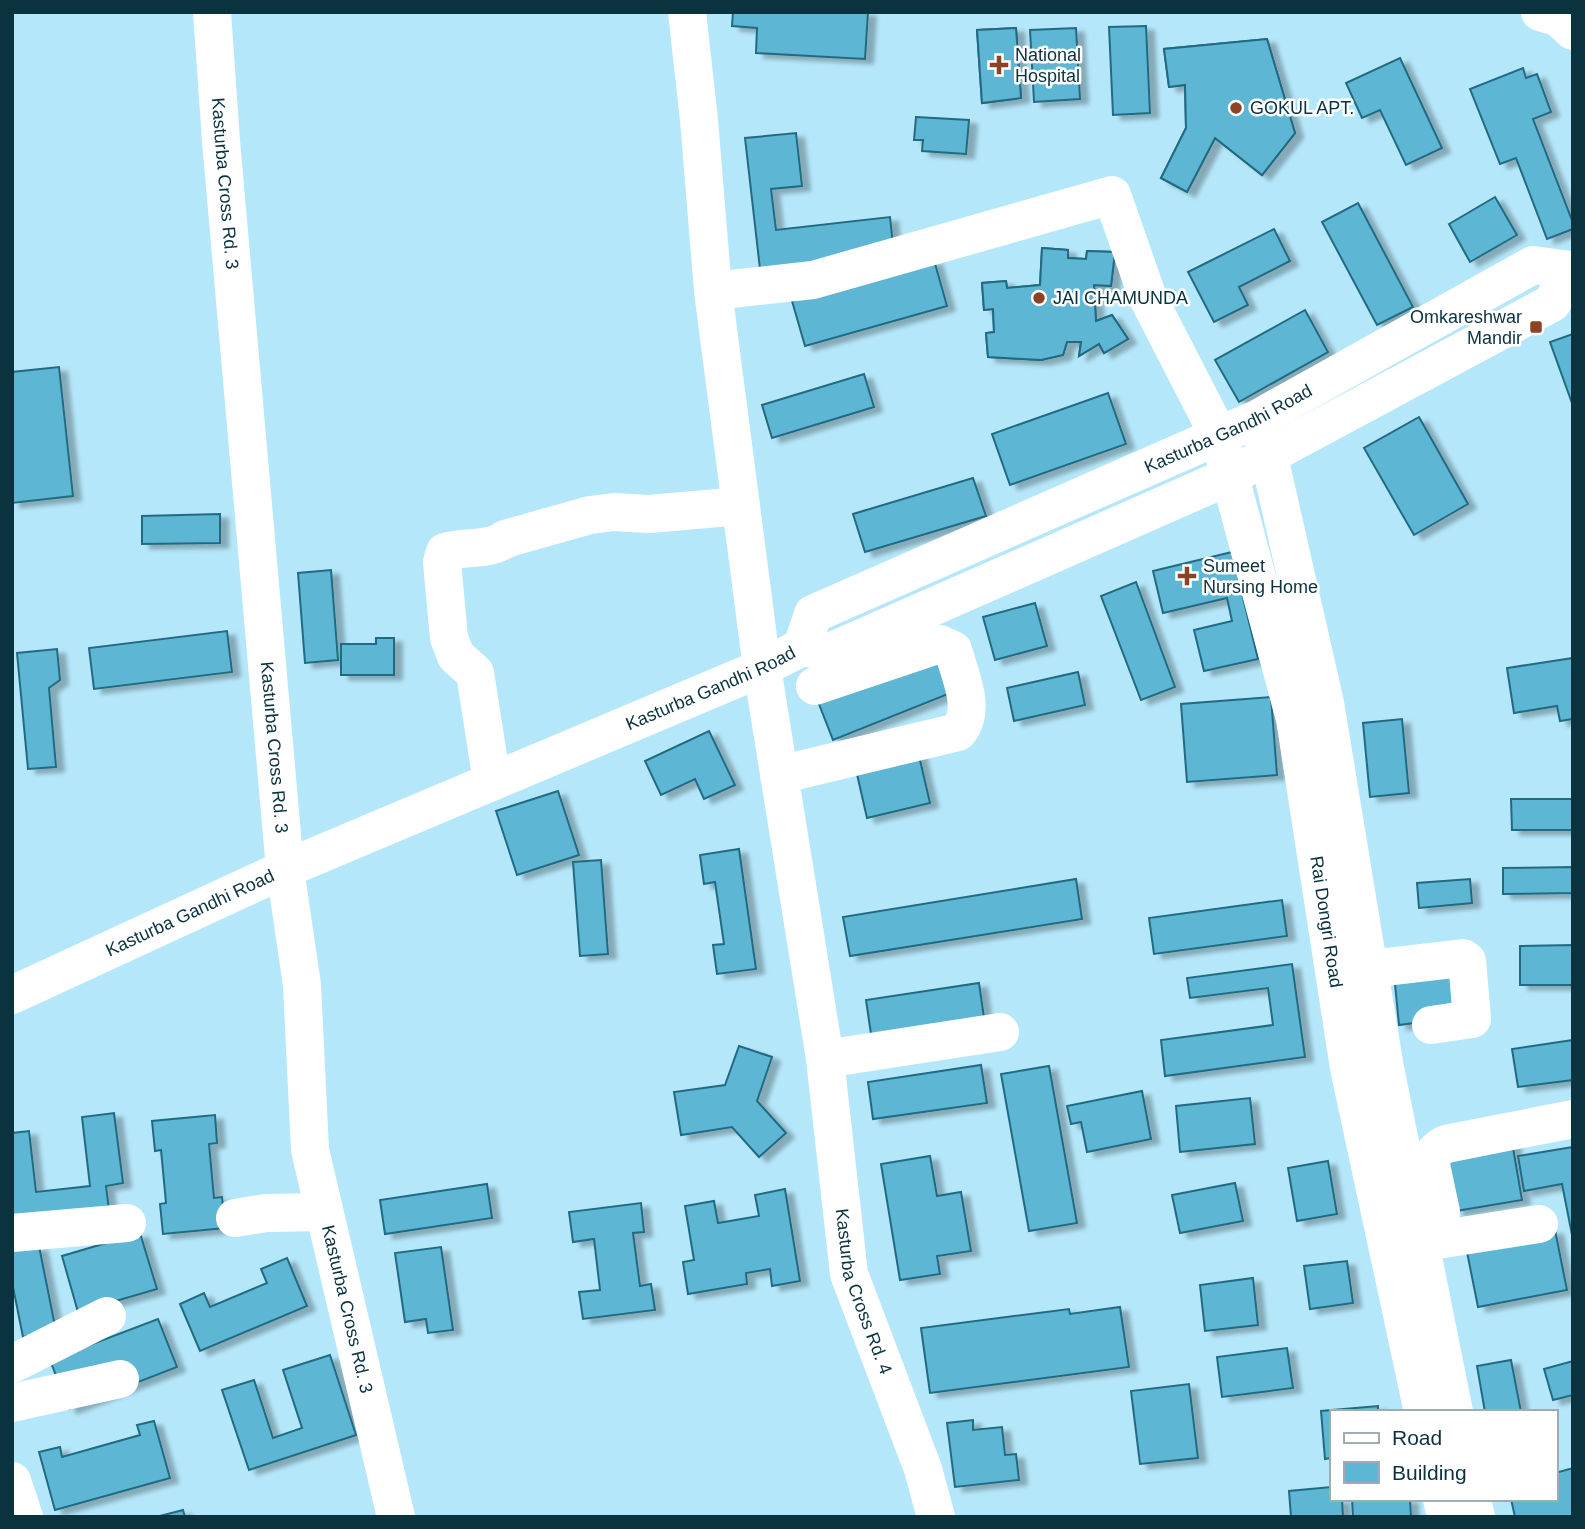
<svg xmlns="http://www.w3.org/2000/svg" width="1585" height="1529" font-family="Arial,sans-serif">
<style>
.building{fill:#5cb6d4;stroke:#246b81;stroke-width:2;filter:url(#shadow)}
.lines{fill:none;stroke-linecap:round;stroke-linejoin:round}
.minor{stroke:#fff;stroke-width:38}
.major{stroke:#fff;stroke-width:38}
.poi-dot{fill:#8c4324;stroke:#fff;stroke-width:2.5}
.labels{text-anchor:middle;stroke-width:5;stroke-linejoin:round;paint-order:stroke}
.poi-label{font-size:18px;fill:#0a323f;stroke:#fff;text-anchor:start}
.street-label{font-size:18px;fill:#0a323f;stroke:#fff}
</style>
<defs>
<filter id="shadow"><feDropShadow dx="8" dy="4.5" stdDeviation="2" flood-color="#0004"/></filter>
</defs>
<rect width="100%" height="100%" fill="#b5e7fa"/>
<g class="building">
<path d="M733,12H868L865,59L756,53L757,28L732,26Z"/>
<path d="M1146,26L1150,113L1113,115L1109,27Z"/>
<path d="M1016,28L1021,98L982,103L977,30Z"/>
<path d="M1016,28L1021,98L982,103L977,30Z"/>
<path d="M1076,28L1080,99L1034,102L1030,30Z"/>
<path d="M1267,39L1295,133L1262,175L1215,138L1187,192L1161,178L1186,128L1185,85L1169,87L1164,49Z"/>
<path d="M1267,39L1295,133L1262,175L1215,138L1187,192L1161,178L1186,128L1185,85L1169,87L1164,49Z"/>
<path d="M1400,58L1442,148L1406,165L1380,110L1362,118L1346,83Z"/>
<path d="M1523,68L1526,78L1537,74L1551,112L1533,119L1573,223V229L1547,239L1516,158L1500,164L1470,89Z"/>
<path d="M916,117L969,120L966,154L922,151L923,140H914Z"/>
<path d="M796,133L802,186L771,189L776,230L890,217L894,254L760,269L745,138Z"/>
<path d="M1495,197L1517,235L1470,262L1449,224Z"/>
<path d="M1358,203L1413,307L1377,325L1322,222Z"/>
<path d="M1274,229L1290,261L1239,287L1248,305L1214,322L1188,272Z"/>
<path d="M1042,248L1068,250V258L1086,259L1087,251L1115,252L1111,286L1094,285L1096,321L1112,315L1128,339L1104,353L1099,344L1079,356L1081,342H1067L1063,355L1041,360L988,357L986,333L994,332L993,309L984,310L982,283L1006,281L1007,288L1040,285Z"/>
<path d="M1042,248L1068,250V258L1086,259L1087,251L1115,252L1111,286L1094,285L1096,321L1112,315L1128,339L1104,353L1099,344L1079,356L1081,342H1067L1063,355L1041,360L988,357L986,333L994,332L993,309L984,310L982,283L1006,281L1007,288L1040,285Z"/>
<path d="M934,260L947,306L805,346L792,301Z"/>
<path d="M1305,310L1328,352L1239,402L1215,360Z"/>
<path d="M1573,334V406L1550,342Z"/>
<path d="M59,367L73,496L12,503V372Z"/>
<path d="M864,374L874,407L772,438L762,405Z"/>
<path d="M1108,393L1126,444L1010,485L992,434Z"/>
<path d="M1419,417L1468,504L1414,535L1364,448Z"/>
<path d="M973,478L986,516L865,552L853,514Z"/>
<path d="M220,514V543L142,544V516Z"/>
<path d="M1232,552L1258,659L1204,671L1194,630L1232,621L1227,598L1163,613L1153,571Z"/>
<path d="M331,570L338,660L305,663L298,573Z"/>
<path d="M1136,582L1175,687L1141,700L1101,596Z"/>
<path d="M1035,603L1047,646L995,660L983,617Z"/>
<path d="M227,631L232,672L94,689L89,648Z"/>
<path d="M376,638H394V675H341V644H376Z"/>
<path d="M57,649L60,680L49,688L56,767L28,769L17,653Z"/>
<path d="M937,652L953,692L833,740L817,699Z"/>
<path d="M1573,658V719L1560,721L1557,706L1514,713L1507,668Z"/>
<path d="M1078,672L1085,705L1014,721L1007,688Z"/>
<path d="M1271,697L1277,775L1187,782L1181,704Z"/>
<path d="M1402,719L1409,793L1370,797L1363,723Z"/>
<path d="M709,731L735,785L704,799L695,779L661,795L645,761Z"/>
<path d="M917,747L930,803L867,818L854,761Z"/>
<path d="M558,791L579,855L517,875L496,811Z"/>
<path d="M1511,799H1573V830H1512Z"/>
<path d="M739,849L756,969L717,974L713,945L724,944L715,882L704,884L700,855Z"/>
<path d="M601,860L608,954L580,956L573,862Z"/>
<path d="M1573,867V893L1503,894V868Z"/>
<path d="M1076,879L1082,919L850,956L843,917Z"/>
<path d="M1470,879L1472,903L1419,908L1417,883Z"/>
<path d="M1282,900L1287,936L1154,954L1149,918Z"/>
<path d="M1573,945V985H1520V946Z"/>
<path d="M1460,962L1465,1016L1399,1025L1394,974Z"/>
<path d="M1292,964L1305,1057L1165,1076L1161,1040L1273,1025L1268,988L1190,998L1187,978Z"/>
<path d="M979,983L984,1018L871,1034L866,1000Z"/>
<path d="M1573,1040V1080L1518,1087L1512,1049Z"/>
<path d="M739,1046L772,1057L757,1101L786,1133L759,1157L732,1127L681,1135L674,1092L725,1085Z"/>
<path d="M981,1065L987,1103L873,1119L868,1082Z"/>
<path d="M1049,1066L1077,1223L1029,1231L1001,1074Z"/>
<path d="M1142,1091L1151,1139L1087,1152L1081,1122L1071,1124L1067,1106Z"/>
<path d="M1250,1098L1255,1144L1180,1152L1176,1106Z"/>
<path d="M114,1113L123,1183L106,1186L110,1218L12,1230V1133L29,1131L36,1192L90,1186L82,1117Z"/>
<path d="M215,1115L217,1143L209,1144L214,1198L222,1197L225,1228L163,1234L160,1204L166,1203L161,1150L155,1151L152,1121Z"/>
<path d="M1511,1136L1522,1200L1456,1211L1445,1147Z"/>
<path d="M1573,1147V1240L1562,1184L1524,1191L1518,1156Z"/>
<path d="M930,1156L937,1196L961,1192L971,1251L937,1256L940,1274L900,1280L881,1164Z"/>
<path d="M1328,1161L1337,1214L1297,1221L1288,1168Z"/>
<path d="M1235,1183L1243,1221L1180,1233L1172,1195Z"/>
<path d="M487,1184L492,1218L385,1234L380,1200Z"/>
<path d="M785,1189L800,1281L772,1286L770,1269L746,1273L747,1284L688,1294L683,1262L694,1260L685,1206L714,1201L718,1223L759,1216L755,1195Z"/>
<path d="M641,1203L644,1232L633,1233L640,1286L651,1284L655,1310L583,1319L579,1292L600,1290L594,1239L573,1242L569,1212Z"/>
<path d="M1555,1230L1567,1290L1478,1307L1466,1247Z"/>
<path d="M140,1233L157,1289L78,1312L62,1256Z"/>
<path d="M39,1246L56,1331L23,1337L12,1282V1251Z"/>
<path d="M441,1247L453,1330L428,1333L426,1319L405,1322L395,1253Z"/>
<path d="M287,1258L307,1306L200,1351L180,1304L204,1293L210,1307L267,1283L261,1269Z"/>
<path d="M1347,1261L1353,1303L1310,1309L1304,1266Z"/>
<path d="M1253,1278L1258,1325L1205,1331L1200,1285Z"/>
<path d="M1120,1307L1129,1367L930,1393L921,1328L1069,1309L1070,1314Z"/>
<path d="M158,1319L177,1367L69,1409L50,1360Z"/>
<path d="M1287,1348L1293,1388L1222,1397L1217,1357Z"/>
<path d="M330,1355L356,1435L249,1470L222,1390L254,1380L273,1438L302,1428L283,1370Z"/>
<path d="M1511,1360L1521,1412H1485L1477,1366Z"/>
<path d="M1573,1361V1395L1553,1400L1544,1369Z"/>
<path d="M1189,1384L1198,1458L1140,1464L1131,1391Z"/>
<path d="M1378,1406V1412H1331V1458L1325,1459L1321,1411Z"/>
<path d="M973,1420V1430L1002,1427L1005,1455L1016,1454L1019,1480L955,1487L947,1423Z"/>
<path d="M154,1421L170,1478L55,1510L39,1452L60,1447L62,1457L140,1435L137,1425Z"/>
<path d="M1573,1468V1517H1515L1511,1499H1555V1473Z"/>
<path d="M1331,1487V1499H1342L1343,1517H1291L1289,1491Z"/>
<path d="M1352,1499H1410L1411,1517H1353Z"/>
<path d="M183,1510L185,1517H156Z"/>
</g>
<g class="lines">
<g class="minor">
<path id="s1" d="M212,12L221,141L285,869L302,985L310,1150L396,1517"/>
<path id="s2" d="M687,12L699,120L713,291L762,668L825,1059L849,1274L923,1469L936,1517"/>
<path id="s3" d="M713,291L813,280L1112,195L1148,298L1219,436L1295,719L1349,1068L1423,1412"/>
<path d="M1259,424L1269,457L1325,703L1385,1068L1454,1412"/>
<path d="M779,775L958,732C977,709 960,676 953,650L940,644L815,686"/>
<path d="M492,782L475,673L456,656L449,638L442,562L445,552C463,546 491,551 505,539L590,515L614,512L649,514L741,506"/>
<path d="M1369,969L1463,958L1467,961L1472,1019L1431,1025"/>
<path d="M825,1059L1000,1032"/>
<path d="M1441,1212L1431,1165C1432,1153 1436,1149 1446,1144L1573,1119"/>
<path d="M235,1218L266,1213L324,1212"/>
<path d="M12,1233L127,1223"/>
<path d="M1399,1246L1539,1224"/>
<path d="M12,1364L107,1316"/>
<path d="M12,1403L120,1379"/>
<path d="M12,1481L24,1517"/>
<path d="M1442,1499L1446,1517"/>
<path d="M1472,1499L1476,1517"/>
</g>
<g class="major">
<path d="M1540,12L1559,18L1573,31"/>
<path d="M802,647L830,652L1230,476L1552,303L1571,270"/>
<path id="s4" d="M12,995L285,869L762,668L802,647L813,614L1257,419L1533,265L1571,270"/>
</g>
</g>
<g class="poi-dot">
<path d="M995.5 54.5h7v7h7v7h-7v7h-7v-7h-7v-7h7z"/>
<circle cx="1236" cy="108" r="7"/>
<circle cx="1039" cy="298" r="7"/>
<rect x="1529" y="320" width="14" height="14" rx="3.5"/>
<path d="M1183.5 565.5h7v7h7v7h-7v7h-7v-7h-7v-7h7z"/>
</g>
<g class="labels">
<g class="poi-label">
<text x="1015" y="61">National<tspan x="1015" dy="21">Hospital</tspan></text>
<text x="1250" y="114">GOKUL APT.</text>
<text x="1053" y="304">JAI CHAMUNDA</text>
<text x="1522" y="323" text-anchor="end">Omkareshwar<tspan x="1522" dy="21">Mandir</tspan></text>
<text x="1203" y="572">Sumeet<tspan x="1203" dy="21">Nursing Home</tspan></text>
</g>
<g class="street-label">
<text dy="6" stroke="none"><textPath href="#s1" startOffset="172">Kasturba Cross Rd. 3</textPath></text>
<text dy="6" stroke="none"><textPath href="#s4" startOffset="1353">Kasturba Gandhi Road</textPath></text>
<text dy="6" stroke="none"><textPath href="#s4" startOffset="763">Kasturba Gandhi Road</textPath></text>
<text dy="6" stroke="none"><textPath href="#s1" startOffset="738">Kasturba Cross Rd. 3</textPath></text>
<text dy="6" stroke="none"><textPath href="#s4" startOffset="196">Kasturba Gandhi Road</textPath></text>
<text dy="6" stroke="none"><textPath href="#s3" startOffset="1174">Rai Dongri Road</textPath></text>
<text dy="6" stroke="none"><textPath href="#s2" startOffset="1293">Kasturba Cross Rd. 4</textPath></text>
<text dy="6" stroke="none"><textPath href="#s1" startOffset="1306">Kasturba Cross Rd. 3</textPath></text>
</g>
</g>
<rect width="1585" height="1529" fill="none" stroke="#0a323f" stroke-width="28"/>
<rect x="1330" y="1410" width="228" height="91" fill="#ffffff" stroke="#9dadb2" stroke-width="2"/>
<rect x="1344" y="1433" width="35" height="10" fill="#ffffff" stroke="#9dadb2" stroke-width="2"/>
<text x="1392" y="1445" font-size="21" fill="#0a323f">Road</text>
<rect x="1344" y="1462" width="35" height="21" fill="#5cb6d4" stroke="#9dadb2" stroke-width="2"/>
<text x="1392" y="1480" font-size="21" fill="#0a323f">Building</text>
</svg>
